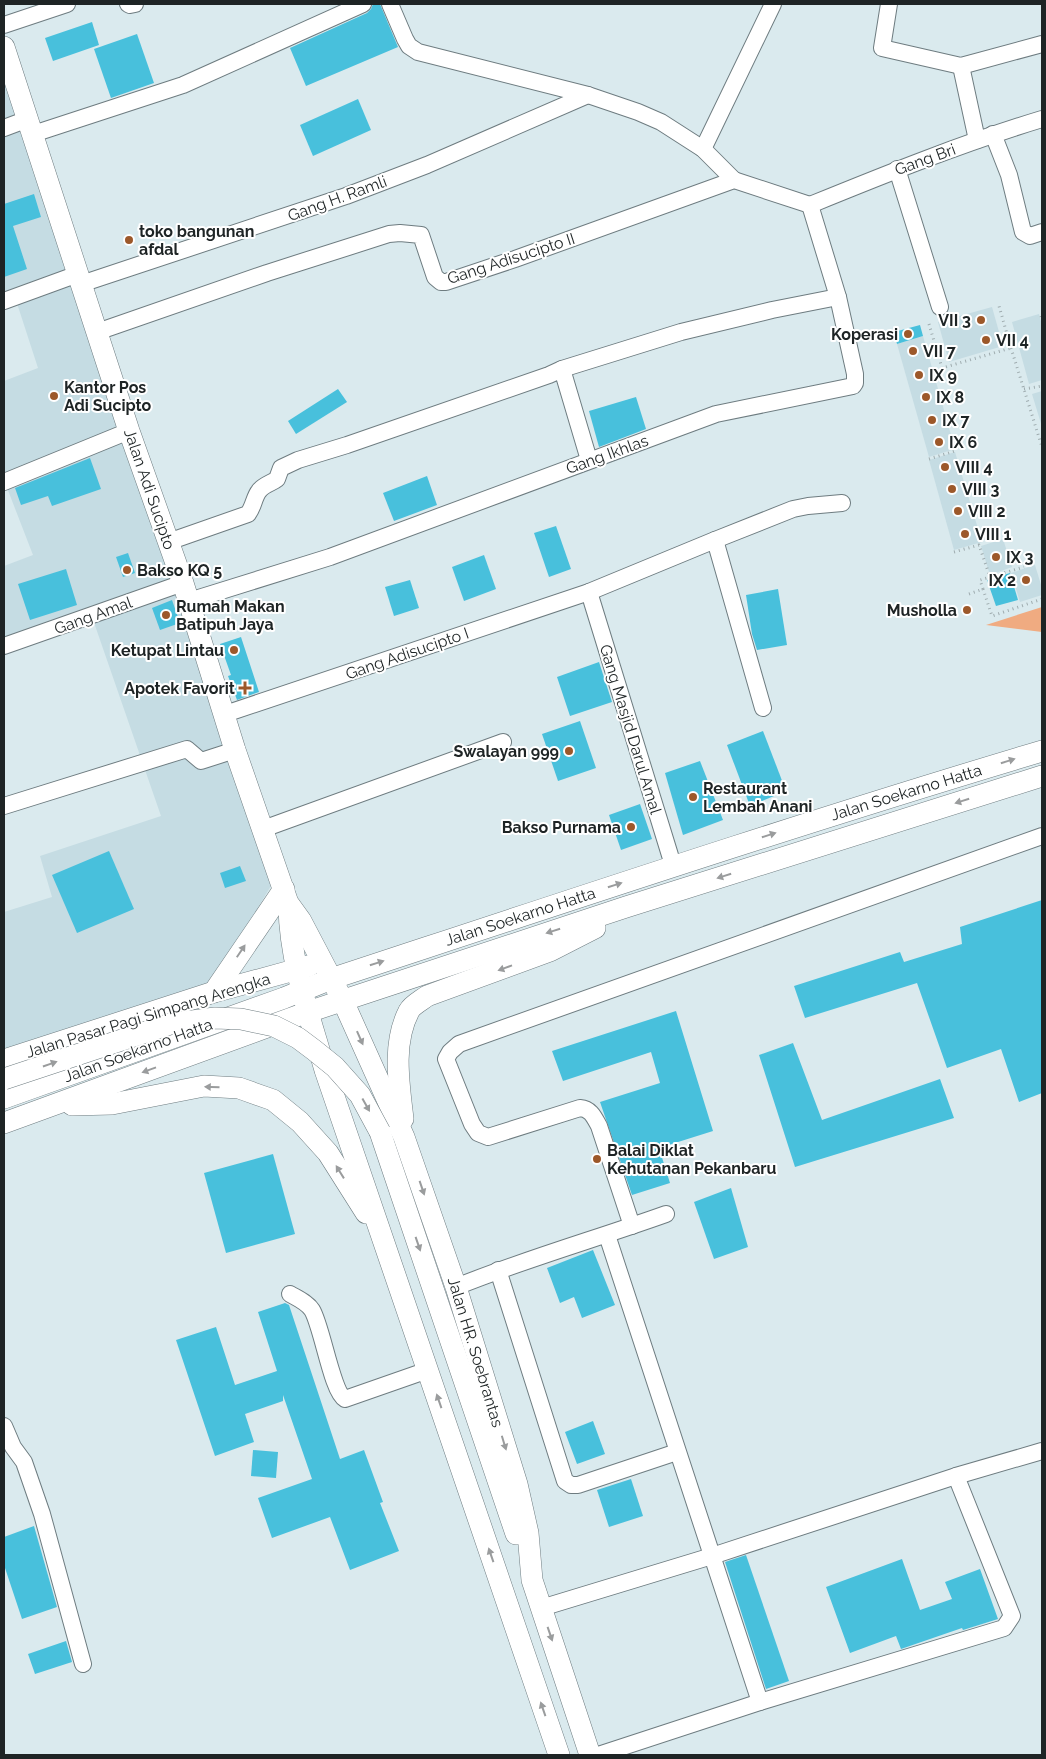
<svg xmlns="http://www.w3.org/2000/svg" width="1046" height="1759" font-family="Raleway,sans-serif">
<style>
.built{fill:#c5dce3}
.green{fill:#f0ab81}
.building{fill:#48c0dc}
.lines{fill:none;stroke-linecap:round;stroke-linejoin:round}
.minor-casing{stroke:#6e7c80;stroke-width:18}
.major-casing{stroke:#6e7c80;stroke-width:22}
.path{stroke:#9facaf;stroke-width:3;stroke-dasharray:1 4;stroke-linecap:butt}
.minor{stroke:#fff;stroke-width:16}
.major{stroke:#fff;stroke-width:21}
.major-bridge-casing{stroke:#6e7c80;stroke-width:22;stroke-linecap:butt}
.major-bridge{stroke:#fff;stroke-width:21}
.oneway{fill:#9a9c9d}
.poi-dot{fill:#9c582a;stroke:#fff;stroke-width:2}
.labels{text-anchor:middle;stroke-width:4;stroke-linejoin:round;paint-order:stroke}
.street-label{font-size:16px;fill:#1e2425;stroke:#fff}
.poi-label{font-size:16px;font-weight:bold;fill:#1e2425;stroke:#fff;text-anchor:start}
</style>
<rect width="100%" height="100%" fill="#daeaee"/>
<g class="built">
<path d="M4,72L275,879L212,985L4,1053V912L52,897L40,856L161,816L90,611L4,639V566L33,555L4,480V381L38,368L13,291L4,294Z"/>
<path d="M992,307L1003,346L949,362L938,322Z"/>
<path d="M1039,314L1042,325V380L1029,384L1012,322Z"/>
<path d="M923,336L955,449L929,457L897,344Z"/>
<path d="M1042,391V427L1032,394Z"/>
<path d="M955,452L982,542L954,550L929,460Z"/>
<path d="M1003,539L1012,567L990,575L981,546Z"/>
<path d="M1035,565L1042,588V595L1020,602L1011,573Z"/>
</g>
<path class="green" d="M1042,607V632L986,625Z"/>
<g class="building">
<path d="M373,4H380L398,47L306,86L290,48L367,13L371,9Z"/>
<path d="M92,22L99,45L53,61L45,38Z"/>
<path d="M137,34L154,83L111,98L94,49Z"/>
<path d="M358,99L371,130L313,156L300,125Z"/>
<path d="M34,194L41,217L13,226L27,269L4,277V204Z"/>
<path d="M920,325L923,336L897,344L894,332Z"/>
<path d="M338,389L347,402L296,434L288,421Z"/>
<path d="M636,397L646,429L599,447L589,411Z"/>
<path d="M90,458L101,489L52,506L48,496L21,505L15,488Z"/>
<path d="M427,476L437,505L394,521L383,493Z"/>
<path d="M556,526L571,569L549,577L534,533Z"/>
<path d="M128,553L135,573L123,577L116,557Z"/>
<path d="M484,555L496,589L464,601L452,567Z"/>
<path d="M66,569L77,605L30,620L18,584Z"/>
<path d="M1010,573L1018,600L996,606L987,580Z"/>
<path d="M410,580L419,608L394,616L385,587Z"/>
<path d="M778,589L787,645L757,650L752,634L746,595Z"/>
<path d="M172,600L180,623L160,630L152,608Z"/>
<path d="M241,637L259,692L237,700L228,676L231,675L220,644Z"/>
<path d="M599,662L612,702L570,716L557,677Z"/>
<path d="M580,721L596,768L558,781L542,734Z"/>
<path d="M763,731L786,791L750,806L727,745Z"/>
<path d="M700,761L723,820L683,835L665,773Z"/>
<path d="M640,804L652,839L621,850L609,815Z"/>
<path d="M109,851L134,909L77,933L52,875Z"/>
<path d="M240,866L246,881L225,888L220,873Z"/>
<path d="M1042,900V1093L1019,1102L1001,1049L947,1068L917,983L805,1018L794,986L900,952L904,962L962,944L960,927Z"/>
<path d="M676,1011L713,1131L659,1148L670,1183L632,1195L600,1102L660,1083L651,1052L563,1081L552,1051Z"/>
<path d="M793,1043L822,1120L940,1079L954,1118L795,1167L759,1055Z"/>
<path d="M273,1154L295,1234L226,1253L204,1173Z"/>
<path d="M731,1188L748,1247L714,1259L694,1202Z"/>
<path d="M593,1250L615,1305L582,1318L574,1297L560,1303L547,1268Z"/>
<path d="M285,1303L289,1305L340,1459L364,1450L383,1502L380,1503L399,1551L350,1570L330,1517L272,1538L258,1498L312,1479L283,1395V1401L245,1414L254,1442L215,1456L176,1340L216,1327L235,1385L277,1371L258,1312Z"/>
<path d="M593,1421L605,1454L577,1464L565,1432Z"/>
<path d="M253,1450L278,1452L276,1478L251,1476Z"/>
<path d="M631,1479L643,1516L609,1527L597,1490Z"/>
<path d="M34,1526L57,1607L22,1619L4,1565V1537Z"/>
<path d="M746,1555L789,1681L766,1689L725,1562Z"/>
<path d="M902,1559L920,1610L952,1599L945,1582L980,1569L998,1619L963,1630L962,1628L901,1649L896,1636L850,1653L826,1587Z"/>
<path d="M66,1641L72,1662L35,1674L28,1654Z"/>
</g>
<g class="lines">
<defs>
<g id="minor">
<path d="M128,4L130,5L135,4"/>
<path d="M390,4L405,39L409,46L418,52L588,95L638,112L661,122L703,149L734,180"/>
<path d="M889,4L882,48L961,66L1042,44"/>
<path d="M4,25L67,4"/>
<path d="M961,66L977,140"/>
<path d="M4,128L28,119"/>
<path d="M33,134L183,85L363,4"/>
<path d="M993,134L1009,175L1023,232L1030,236L1042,232"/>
<path d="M703,149L773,4"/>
<path d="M897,169L940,307"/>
<path d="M810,205C886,174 963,143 1042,119"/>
<path d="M81,284L346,196L427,165L588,95"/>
<path d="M4,301L78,274"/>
<path d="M97,332L267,273L389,234L400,233L421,235L435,277L441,282H446L515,259L734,180L810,205"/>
<path d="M562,369L681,332L772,310L838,297"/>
<path d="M4,482L129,431"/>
<path d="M715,540L793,509L808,506L842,503"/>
<path d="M168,542L248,514C254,506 254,497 259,491C263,485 272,483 277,479L281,468L298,460L347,445L549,375L562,369L589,460"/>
<path d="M589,592L673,865"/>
<path d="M189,601L330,557L716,414L853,386L855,383V374L838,297L810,205"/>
<path d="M4,646L183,583"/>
<path d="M225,714L589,592L715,540L763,708"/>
<path d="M4,806L187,749L201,761L235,750"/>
<path d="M263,829L503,742"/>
<path d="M632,1226L599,1126C594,1117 591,1109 580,1108L488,1137L478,1133L472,1124L446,1059L450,1052L459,1044L1042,836"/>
<path d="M607,1235L760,1702"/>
<path d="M498,1270L565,1481L571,1485H578L677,1452"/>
<path d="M456,1287C525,1259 596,1239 666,1214"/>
<path d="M290,1294C297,1298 307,1302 312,1310C322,1326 332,1392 345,1399L428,1370"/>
<path d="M4,1426L13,1447L24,1462L42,1514L83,1664"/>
<path d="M541,1608L712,1556L956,1476L1042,1451"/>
<path d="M598,1755L760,1702L1004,1628L1012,1616L956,1476"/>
</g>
<g id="major">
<path d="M4,47L129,431L183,583L235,750L288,903L301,921L343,1001L404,1137L456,1287L517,1484L528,1533L532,1580L590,1755"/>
<path d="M289,907C290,963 310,1017 325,1070L559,1755"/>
<path d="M214,992L284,889"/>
<path d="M4,1060L214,992L309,966"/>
<path d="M4,1098L284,998L331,979C568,901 804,822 1042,751"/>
<path d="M72,1105L112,1104L204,1086L239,1088L273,1100L300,1122L328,1153L366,1213"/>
<path d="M403,1119C399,1084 392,1043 409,1011C412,1005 422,1000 427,996L550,951L595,928"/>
<path d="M4,1123L308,1012L626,907L1042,776"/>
<path d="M380,1132L516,1534"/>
</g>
</defs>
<use href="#minor" class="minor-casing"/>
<use href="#major" class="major-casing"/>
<g class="path">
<path d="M1041,316L1042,320"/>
<path d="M929,324L942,368L1011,348L999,306"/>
<path d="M1011,348L1042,447"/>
<path d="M1024,389L1042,386"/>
<path d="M929,459L955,451"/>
<path d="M954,552L979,545L990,577"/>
<path d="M983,589L980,580L1024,567"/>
<path d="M969,594L983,589L992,616L1042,599"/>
</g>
<use href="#minor" class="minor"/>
<use href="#major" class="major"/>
<defs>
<path id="major-bridge" d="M4,1079L170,1024L215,1018L241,1019L274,1026L298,1038L314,1050L335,1067L360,1095L380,1132"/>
</defs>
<use href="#major-bridge" class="major-bridge-casing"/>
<use href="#major-bridge" class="major-bridge"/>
</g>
<defs><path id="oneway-solid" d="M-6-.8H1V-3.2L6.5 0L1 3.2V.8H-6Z" transform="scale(1.25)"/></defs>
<g class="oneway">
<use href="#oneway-solid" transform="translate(1008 761) rotate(-17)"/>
<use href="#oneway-solid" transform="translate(962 801) rotate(163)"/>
<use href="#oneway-solid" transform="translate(769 835) rotate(-18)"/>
<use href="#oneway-solid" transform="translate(724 876) rotate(163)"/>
<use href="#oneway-solid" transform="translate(615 885) rotate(-18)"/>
<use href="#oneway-solid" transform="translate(553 931) rotate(162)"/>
<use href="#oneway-solid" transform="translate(241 951) rotate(-56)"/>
<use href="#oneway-solid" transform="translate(377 963) rotate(-18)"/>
<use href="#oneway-solid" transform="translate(505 968) rotate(160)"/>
<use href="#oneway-solid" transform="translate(360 1038) rotate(66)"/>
<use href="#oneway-solid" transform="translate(50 1064) rotate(-19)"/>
<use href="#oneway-solid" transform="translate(149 1070) rotate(160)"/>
<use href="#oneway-solid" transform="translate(212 1087) rotate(-178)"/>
<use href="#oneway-solid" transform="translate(366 1105) rotate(61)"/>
<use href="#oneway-solid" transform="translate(340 1172) rotate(-122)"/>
<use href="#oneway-solid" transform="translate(422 1188) rotate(71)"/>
<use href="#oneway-solid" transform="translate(418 1244) rotate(71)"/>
<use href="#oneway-solid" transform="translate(439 1401) rotate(-109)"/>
<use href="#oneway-solid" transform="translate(504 1443) rotate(73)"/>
<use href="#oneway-solid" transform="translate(491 1555) rotate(-109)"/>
<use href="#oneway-solid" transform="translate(550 1634) rotate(71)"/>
<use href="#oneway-solid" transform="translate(543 1709) rotate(-109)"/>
</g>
<g class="poi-dot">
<circle cx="129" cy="240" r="5"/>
<circle cx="981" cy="320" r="5"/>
<circle cx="908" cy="334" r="5"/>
<circle cx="986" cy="340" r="5"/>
<circle cx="913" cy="351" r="5"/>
<circle cx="919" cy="375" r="5"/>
<circle cx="54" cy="396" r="5"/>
<circle cx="926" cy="397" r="5"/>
<circle cx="932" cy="420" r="5"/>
<circle cx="939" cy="442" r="5"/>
<circle cx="945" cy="467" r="5"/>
<circle cx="952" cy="489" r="5"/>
<circle cx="958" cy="511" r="5"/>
<circle cx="965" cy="534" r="5"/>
<circle cx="996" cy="557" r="5"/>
<circle cx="127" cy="570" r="5"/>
<circle cx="1026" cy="580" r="5"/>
<circle cx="967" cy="610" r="5"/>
<circle cx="166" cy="615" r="5"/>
<circle cx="234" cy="650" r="5"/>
<path d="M242.5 680.5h5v5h5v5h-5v5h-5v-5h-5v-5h5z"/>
<circle cx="569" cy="751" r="5"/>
<circle cx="693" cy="797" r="5"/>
<circle cx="631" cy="827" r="5"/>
<circle cx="597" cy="1159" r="5"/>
</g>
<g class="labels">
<g class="street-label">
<text transform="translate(925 159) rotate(-20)" y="6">Gang Bri</text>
<text transform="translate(337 198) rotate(-20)" y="6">Gang H. Ramli</text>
<text transform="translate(511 258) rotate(-18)" y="6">Gang Adisucipto II</text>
<text transform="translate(607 454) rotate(-20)" y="6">Gang Ikhlas</text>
<text transform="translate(150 489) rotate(71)" y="6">Jalan Adi Sucipto</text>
<text transform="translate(93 615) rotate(-20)" y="6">Gang Amal</text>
<text transform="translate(407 653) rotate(-19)" y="6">Gang Adisucipto I</text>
<text transform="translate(631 729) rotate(73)" y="6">Gang Masjid Darul Amal</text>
<text transform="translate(906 792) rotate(-17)" y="6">Jalan Soekarno Hatta</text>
<text transform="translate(520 916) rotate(-18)" y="6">Jalan Soekarno Hatta</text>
<text transform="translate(148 1015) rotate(-17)" y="6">Jalan Pasar Pagi Simpang Arengka</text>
<text transform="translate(138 1050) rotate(-20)" y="6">Jalan Soekarno Hatta</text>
<text transform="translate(476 1352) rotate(73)" y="6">Jalan HR. Soebrantas</text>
</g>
<g class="poi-label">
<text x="139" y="237">toko bangunan<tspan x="139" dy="18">afdal</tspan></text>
<text x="971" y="326" text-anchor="end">VII 3</text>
<text x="898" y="340" text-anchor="end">Koperasi</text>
<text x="996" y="346">VII 4</text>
<text x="923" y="357">VII 7</text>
<text x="929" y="381">IX 9</text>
<text x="64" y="393">Kantor Pos<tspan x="64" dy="18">Adi Sucipto</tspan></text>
<text x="936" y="403">IX 8</text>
<text x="942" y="426">IX 7</text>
<text x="949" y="448">IX 6</text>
<text x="955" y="473">VIII 4</text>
<text x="962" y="495">VIII 3</text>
<text x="968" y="517">VIII 2</text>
<text x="975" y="540">VIII 1</text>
<text x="1006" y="563">IX 3</text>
<text x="137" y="576">Bakso KQ 5</text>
<text x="1016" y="586" text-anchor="end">IX 2</text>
<text x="176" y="612">Rumah Makan<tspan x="176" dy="18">Batipuh Jaya</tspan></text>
<text x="957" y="616" text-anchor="end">Musholla</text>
<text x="224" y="656" text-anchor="end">Ketupat Lintau</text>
<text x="235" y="694" text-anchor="end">Apotek Favorit</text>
<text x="559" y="757" text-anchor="end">Swalayan 999</text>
<text x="703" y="794">Restaurant<tspan x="703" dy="18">Lembah Anani</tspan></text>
<text x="621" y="833" text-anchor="end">Bakso Purnama</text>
<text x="607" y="1156">Balai Diklat<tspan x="607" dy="18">Kehutanan Pekanbaru</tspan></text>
</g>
</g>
<rect width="1046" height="1759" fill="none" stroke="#1e2425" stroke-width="10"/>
</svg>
